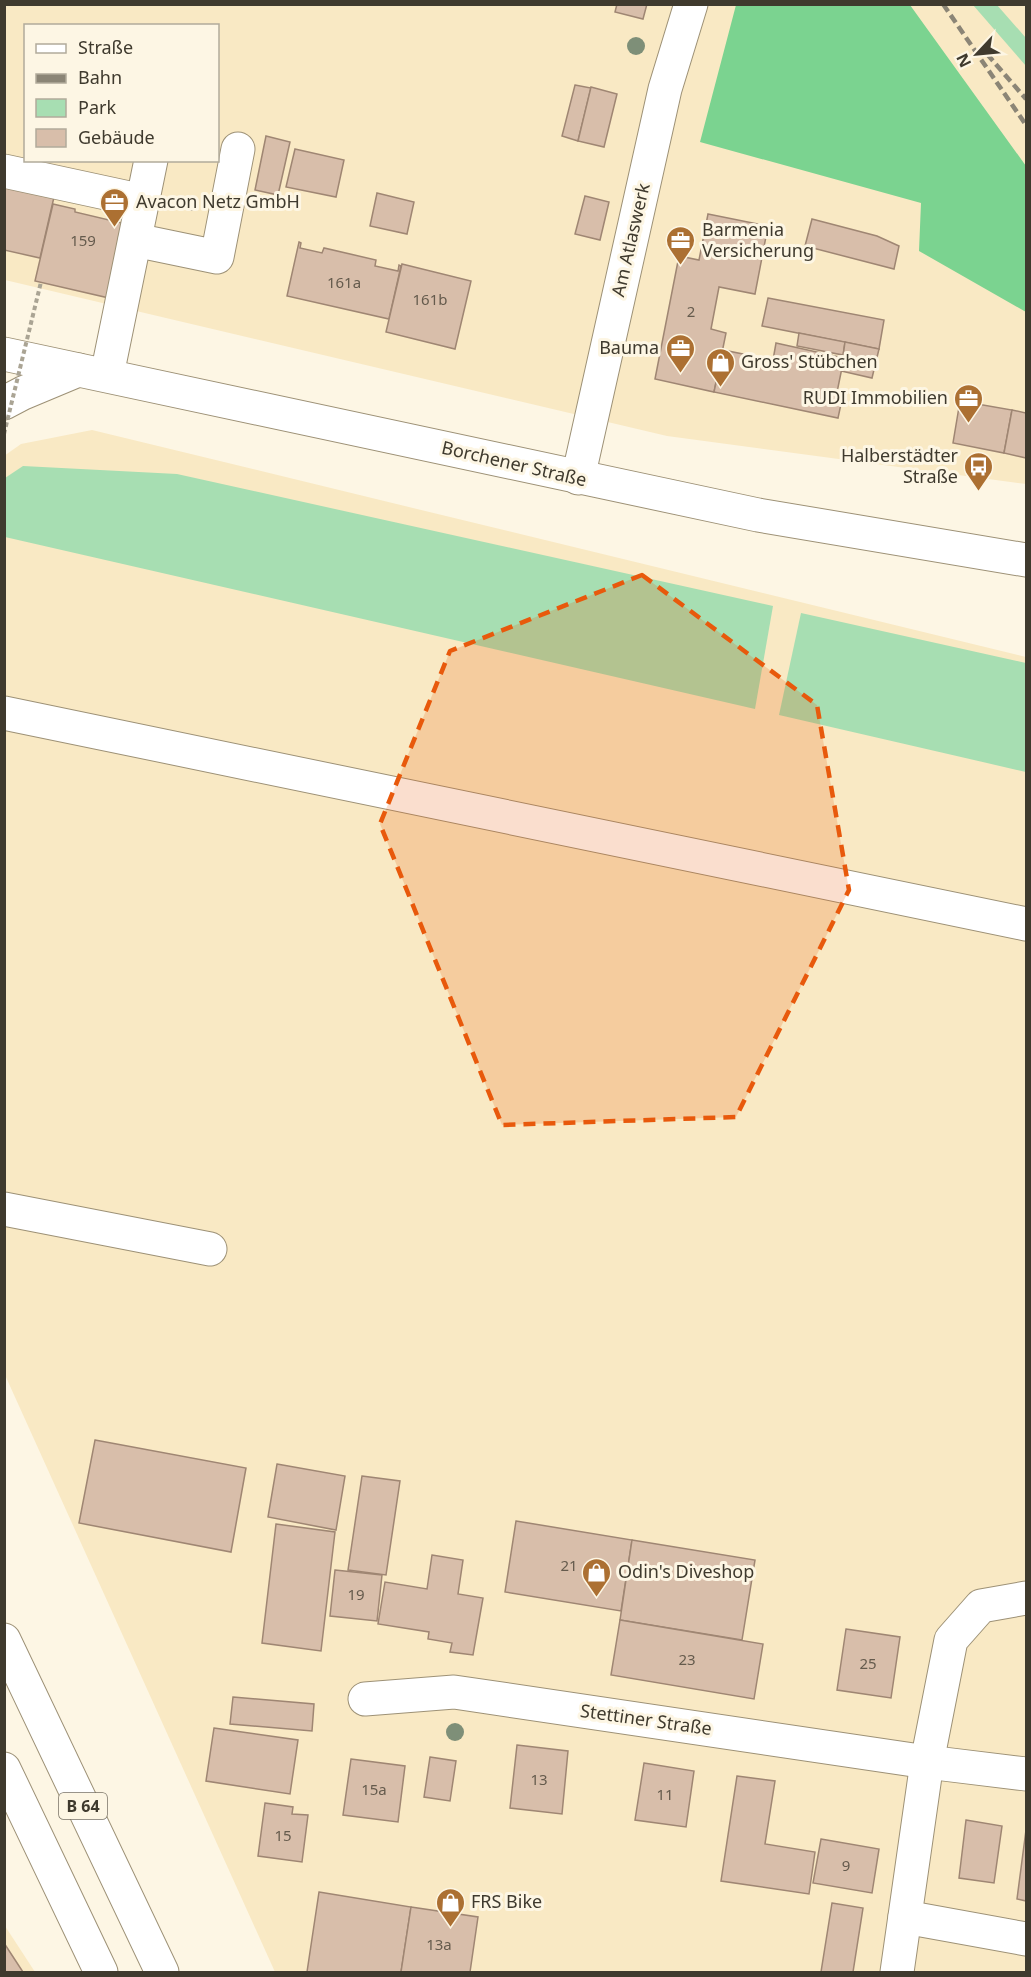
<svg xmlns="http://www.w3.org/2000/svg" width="1031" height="1977" font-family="'Noto Sans',sans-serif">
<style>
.built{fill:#f9e9c4;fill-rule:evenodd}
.green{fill:#a7deb2}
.forest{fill:#7bd390}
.building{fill:#d8beaa;stroke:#9f8673;stroke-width:1.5}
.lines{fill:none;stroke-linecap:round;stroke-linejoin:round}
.minor-casing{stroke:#9d9176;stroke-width:35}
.major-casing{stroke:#9d9176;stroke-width:35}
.highway-casing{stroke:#9d9176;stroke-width:35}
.path{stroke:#aaa494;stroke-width:4;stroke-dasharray:4.5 3;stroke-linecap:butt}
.minor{stroke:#fff;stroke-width:33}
.major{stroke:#fff;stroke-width:33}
.highway{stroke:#fff;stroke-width:33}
.rail{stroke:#8b8576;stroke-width:4.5;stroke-dasharray:9 4.5;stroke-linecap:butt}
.path-bridge{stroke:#aaa494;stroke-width:4;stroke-dasharray:4.5 3;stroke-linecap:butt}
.tree{fill:#7e8f78}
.marked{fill:#e8590c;fill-opacity:0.2;stroke:#e8590c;stroke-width:4.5;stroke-dasharray:12 8;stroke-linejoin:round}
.labels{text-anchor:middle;stroke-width:6;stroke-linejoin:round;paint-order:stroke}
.number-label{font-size:15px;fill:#655b4d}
.shield{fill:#fdf6e4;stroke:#787265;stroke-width:1.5}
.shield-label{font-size:16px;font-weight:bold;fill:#3f3a2e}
.poi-label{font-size:18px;fill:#3f3a2e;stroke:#fdf6e4;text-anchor:start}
.street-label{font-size:18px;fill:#3f3a2e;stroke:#fdf6e4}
</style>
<rect width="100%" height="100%" fill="#fdf6e4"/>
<g class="built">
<path d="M5,5H1026V484L667,436L5,280ZM26,26H218V160H26Z"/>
<path d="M92,430L1026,657V1972H275L5,1375L4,456L21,444Z"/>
<path d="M5,1926L35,1972H5Z"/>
</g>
<g class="green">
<path d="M973,5H997L1026,38V66Z"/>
<path d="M23,466L177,474L773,606L755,709L5,537V478Z"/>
<path d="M801,613L1026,663V772L779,715Z"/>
</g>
<path class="forest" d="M736,5H910L1026,166V312L919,251L921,203L700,142Z"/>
<g class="building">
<path d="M617,4H647L643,19L615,12Z"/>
<path d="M575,85L591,88L578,141L562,136Z"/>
<path d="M591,87L617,94L604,147L578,141Z"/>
<path d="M266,136L290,142L278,195L255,190Z"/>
<path d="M295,149L344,160L336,197L286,187Z"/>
<path d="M4,185L54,197L40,258L4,250Z"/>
<path d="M377,193L414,202L407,234L370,226Z"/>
<path d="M585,196L609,202L600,240L575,234Z"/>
<path d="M53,204L75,209V212L126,224L109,298L35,281Z"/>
<path d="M708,214L768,226L755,294L719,287L711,329L726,333L714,392L655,379L679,256L699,260Z"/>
<path d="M812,219L877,236L899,246L894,269L805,246Z"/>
<path d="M299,242L301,243L300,248L322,253L324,248L376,260L375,266L398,271L399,265L401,266L389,319L287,296Z"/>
<path d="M402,264L471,281L455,349L386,332Z"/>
<path d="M768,298L884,320L879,349L762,326Z"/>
<path d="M799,333L845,342L843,355L797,346Z"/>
<path d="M845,342L879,349L872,378L841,371Z"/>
<path d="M776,343L844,358L835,402L841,404L838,418L714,392L723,350L773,360Z"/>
<path d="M960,401L1012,410L1004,453L953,443Z"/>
<path d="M1012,410L1026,413V458L1004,453Z"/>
<path d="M95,1440L246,1468L231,1552L79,1523Z"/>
<path d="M277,1464L345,1476L336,1530L268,1517Z"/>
<path d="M362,1476L400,1481L386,1575L348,1570Z"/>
<path d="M516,1521L632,1540L621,1611L505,1592Z"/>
<path d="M276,1524L335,1532L321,1651L262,1643Z"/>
<path d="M632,1540L755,1560L742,1640L620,1620Z"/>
<path d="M432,1555L463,1560L458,1594L483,1598L473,1655L450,1652L452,1643L428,1639L429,1632L378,1624L385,1582L427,1589Z"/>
<path d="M335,1570L382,1575L377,1621L330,1616Z"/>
<path d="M620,1620L763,1644L754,1699L611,1675Z"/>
<path d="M846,1629L900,1637L891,1698L837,1690Z"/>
<path d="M233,1697L314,1704L312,1731L230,1724Z"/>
<path d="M214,1728L298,1740L290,1794L206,1781Z"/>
<path d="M517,1745L568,1751L562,1814L510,1808Z"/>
<path d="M430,1757L456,1761L450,1801L424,1797Z"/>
<path d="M351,1759L405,1766L398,1822L343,1815Z"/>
<path d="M644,1763L694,1771L686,1827L635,1820Z"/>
<path d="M737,1776L775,1781L765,1844L815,1852L809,1894L721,1881Z"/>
<path d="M265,1803L293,1807L292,1814L308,1815L302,1862L258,1856Z"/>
<path d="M966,1820L1002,1826L994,1883L959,1878Z"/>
<path d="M1026,1830V1901L1017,1899Z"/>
<path d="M821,1839L879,1849L872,1893L813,1883Z"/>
<path d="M319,1892L411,1907L401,1972H307Z"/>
<path d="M832,1903L863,1908L853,1972H821Z"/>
<path d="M411,1907L478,1917L470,1972H401Z"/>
<path d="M4,1943L23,1972H4Z"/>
</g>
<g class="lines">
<defs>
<g id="minor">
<path d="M4,171L143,201"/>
<path d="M135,240L217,257L238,149"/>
<path d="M107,375L151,160"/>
<path d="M578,478L665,89L691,4"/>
<path d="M4,713L1026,924"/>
<path d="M4,1209L210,1249"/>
<path d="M365,1699L454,1692L927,1762L1026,1774"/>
<path d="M905,1917L1026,1939"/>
<path d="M897,1972L927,1762L951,1640L981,1606L1026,1598"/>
</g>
<path id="major" d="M4,354L758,515L1026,560"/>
<g id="highway">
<path d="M4,403L23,393L78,370"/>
<path d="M4,1640L162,1972"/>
<path d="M4,1769L101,1972"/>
</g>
</defs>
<use href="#minor" class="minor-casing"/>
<use href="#major" class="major-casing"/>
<use href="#highway" class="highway-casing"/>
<path class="path" d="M174,204L193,209"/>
<use href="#minor" class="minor"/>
<use href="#major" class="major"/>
<use href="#highway" class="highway"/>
<g class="rail">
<path d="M943,4L1026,125"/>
<path d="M987,54L1026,99"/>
</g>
<path class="path-bridge" d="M4,434L41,282"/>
</g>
<g class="tree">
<circle cx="636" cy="46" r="9"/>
<circle cx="455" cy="1732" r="9"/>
</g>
<path class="marked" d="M642,575L817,705L849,890L736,1117L502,1125L380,824L450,651Z"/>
<defs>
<symbol id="office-pin" viewBox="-11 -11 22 30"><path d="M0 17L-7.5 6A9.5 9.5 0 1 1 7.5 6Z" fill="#ac7032" stroke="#fdf6e4"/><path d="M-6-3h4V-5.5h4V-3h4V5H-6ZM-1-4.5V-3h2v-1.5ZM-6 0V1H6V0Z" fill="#fff"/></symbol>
<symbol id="shop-pin" viewBox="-11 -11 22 30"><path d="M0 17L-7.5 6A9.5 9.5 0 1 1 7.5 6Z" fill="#ac7032" stroke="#fdf6e4"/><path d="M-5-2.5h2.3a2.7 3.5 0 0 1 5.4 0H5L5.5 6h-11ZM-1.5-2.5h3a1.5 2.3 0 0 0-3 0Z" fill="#fff"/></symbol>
<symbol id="bus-pin" viewBox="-11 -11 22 30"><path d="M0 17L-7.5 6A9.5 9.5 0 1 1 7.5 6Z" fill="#ac7032" stroke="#fdf6e4"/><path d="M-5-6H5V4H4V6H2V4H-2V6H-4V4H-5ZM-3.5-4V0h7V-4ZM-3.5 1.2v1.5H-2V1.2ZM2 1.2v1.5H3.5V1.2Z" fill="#fff"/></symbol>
</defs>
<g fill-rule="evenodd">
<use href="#office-pin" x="98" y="186" width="33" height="45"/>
<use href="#office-pin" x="664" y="224" width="33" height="45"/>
<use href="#office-pin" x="664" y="332" width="33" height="45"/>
<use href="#shop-pin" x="704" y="346" width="33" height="45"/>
<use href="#office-pin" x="952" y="382" width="33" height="45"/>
<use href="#bus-pin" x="962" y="450" width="33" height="45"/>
<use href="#shop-pin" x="580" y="1556" width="33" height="45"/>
<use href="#shop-pin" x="434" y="1886" width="33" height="45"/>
</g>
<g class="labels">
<g class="number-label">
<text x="83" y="246">159</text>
<text x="344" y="288">161a</text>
<text x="430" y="305">161b</text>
<text x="691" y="317">2</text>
<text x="569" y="1571">21</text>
<text x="356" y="1600">19</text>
<text x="687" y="1665">23</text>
<text x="868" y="1669">25</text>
<text x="539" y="1785">13</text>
<text x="374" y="1795">15a</text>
<text x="665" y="1800">11</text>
<text x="283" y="1841">15</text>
<text x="846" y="1871">9</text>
<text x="439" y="1950">13a</text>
</g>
<rect class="shield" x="59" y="1793" width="48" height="26" rx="4.5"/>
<g class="shield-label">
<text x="83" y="1812">B 64</text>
</g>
<g class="poi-label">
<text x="136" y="208">Avacon Netz GmbH</text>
<text x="702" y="236">Barmenia<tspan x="702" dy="21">Versicherung</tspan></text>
<text x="659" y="354" text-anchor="end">Bauma</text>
<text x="741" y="368">Gross' Stübchen</text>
<text x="948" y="404" text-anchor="end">RUDI Immobilien</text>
<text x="958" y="462" text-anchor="end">Halberstädter<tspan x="958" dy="21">Straße</tspan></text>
<text x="618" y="1578">Odin's Diveshop</text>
<text x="471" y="1908">FRS Bike</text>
</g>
<g class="street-label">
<text transform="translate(631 240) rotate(-77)" y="6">Am Atlaswerk</text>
<text transform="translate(514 464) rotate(13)" y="6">Borchener Straße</text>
<text transform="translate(646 1720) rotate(8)" y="6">Stettiner Straße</text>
</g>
</g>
<rect width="1031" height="1977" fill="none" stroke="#3f3a2e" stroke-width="12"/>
<rect x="24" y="24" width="195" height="138" fill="#fdf6e4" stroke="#b1ab9b" stroke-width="1.5"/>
<rect x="36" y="44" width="30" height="9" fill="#ffffff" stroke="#b1ab9b" stroke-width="1.5"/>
<text x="78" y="54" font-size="18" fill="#3f3a2e">Straße</text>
<rect x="36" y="74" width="30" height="9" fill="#8b8576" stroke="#b1ab9b" stroke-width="1.5"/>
<text x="78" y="84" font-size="18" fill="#3f3a2e">Bahn</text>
<rect x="36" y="99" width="30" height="18" fill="#a7deb2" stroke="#b1ab9b" stroke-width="1.5"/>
<text x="78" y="114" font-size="18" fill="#3f3a2e">Park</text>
<rect x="36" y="129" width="30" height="18" fill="#d8beaa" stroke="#b1ab9b" stroke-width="1.5"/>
<text x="78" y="144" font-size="18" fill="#3f3a2e">Gebäude</text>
<g transform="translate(977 54) rotate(244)" stroke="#fdf6e4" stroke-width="4.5" paint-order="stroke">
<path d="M0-4.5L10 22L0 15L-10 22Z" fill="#3f3a2e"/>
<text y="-9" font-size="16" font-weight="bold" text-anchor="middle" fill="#3f3a2e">N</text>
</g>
</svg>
